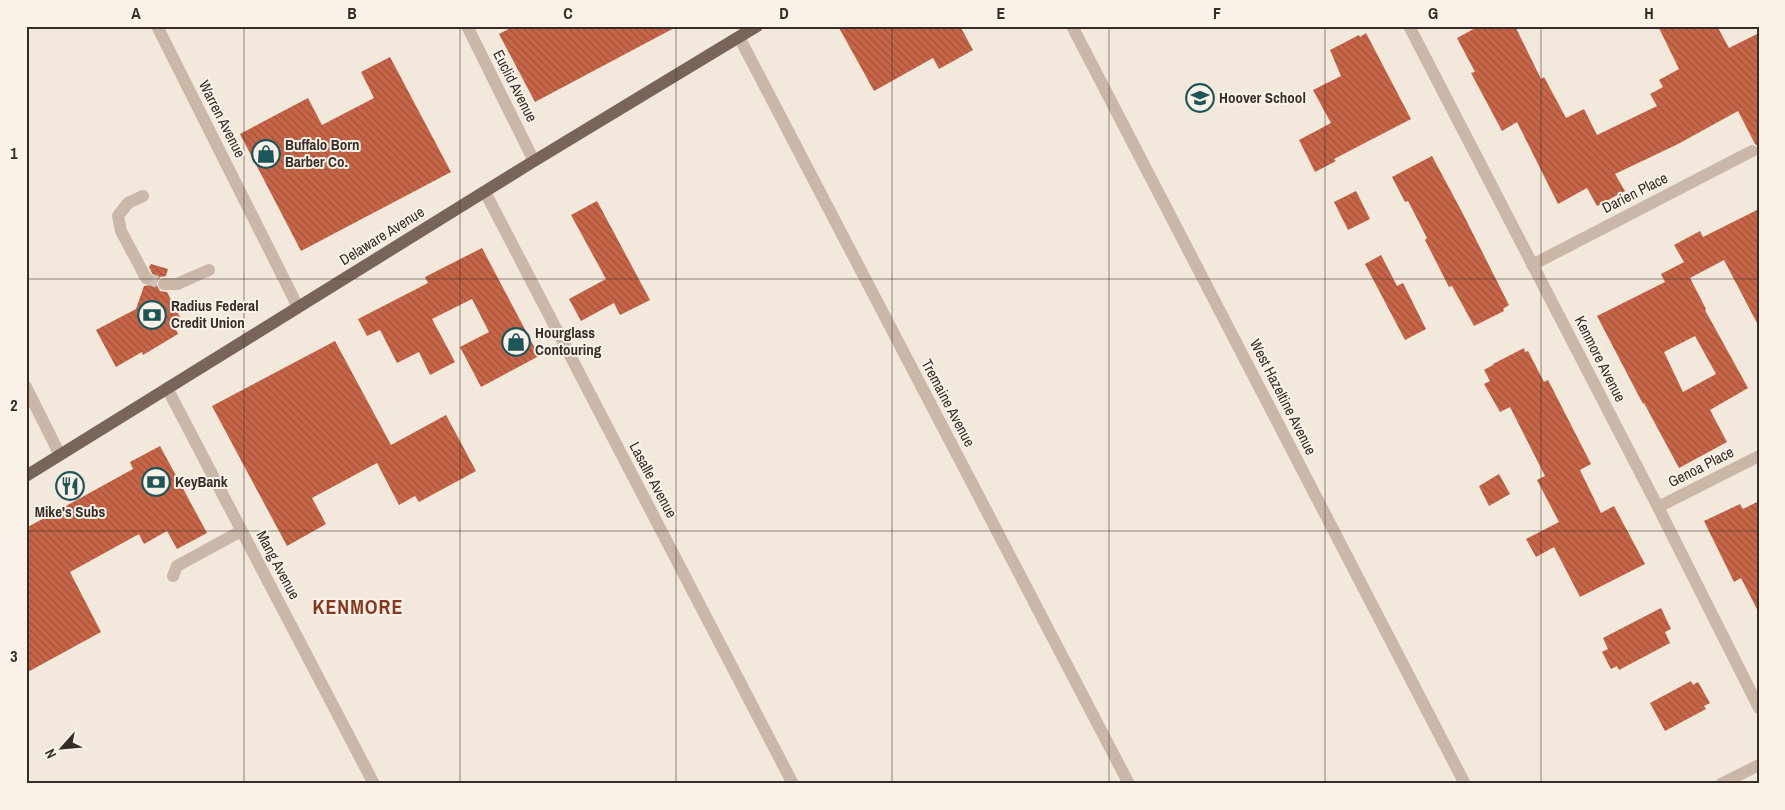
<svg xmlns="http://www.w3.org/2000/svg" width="1785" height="810" font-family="'Archivo Narrow',sans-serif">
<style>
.building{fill:url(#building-back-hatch);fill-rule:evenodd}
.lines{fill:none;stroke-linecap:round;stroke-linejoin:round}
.minor-tunnel{stroke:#cdc3b8;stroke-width:12;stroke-dasharray:12 6;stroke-linecap:butt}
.minor{stroke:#cab7a8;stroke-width:12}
.major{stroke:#796459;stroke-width:12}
.grid{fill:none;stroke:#372d28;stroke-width:1;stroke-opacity:0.55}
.labels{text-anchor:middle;stroke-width:4;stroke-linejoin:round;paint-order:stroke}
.street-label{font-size:15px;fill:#372d28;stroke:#faf2e9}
.poi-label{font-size:15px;font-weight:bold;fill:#372d28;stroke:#faf2e9;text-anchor:start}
.district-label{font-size:20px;font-weight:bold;letter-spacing:1px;fill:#863921;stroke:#faf2e9}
.neatline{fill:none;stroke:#372d28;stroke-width:2}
.grid-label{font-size:16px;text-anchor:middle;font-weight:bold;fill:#372d28}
</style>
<defs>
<pattern id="building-back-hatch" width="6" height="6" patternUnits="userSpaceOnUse" patternTransform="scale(1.25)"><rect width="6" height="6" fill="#c66547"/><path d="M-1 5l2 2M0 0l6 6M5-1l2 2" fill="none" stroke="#a2543b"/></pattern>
</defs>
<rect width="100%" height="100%" fill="#f2e8dc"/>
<g class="building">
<path d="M514,26H678L535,102L499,34Z"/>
<path d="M838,26H960L973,50L939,69L933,58L874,91Z"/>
<path d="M1479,26H1515L1541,79L1544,77L1566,118L1584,109L1597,135L1657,106L1650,94L1663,87L1659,80L1679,69L1658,26H1717L1729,48L1759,33V147L1755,144L1738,111L1678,144L1615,174L1625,191L1597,206L1587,188L1558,204L1517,122L1502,131L1471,73L1475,72L1457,38Z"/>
<path d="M1366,33L1411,119L1334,159L1336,161L1315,172L1299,140L1331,123L1313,90L1341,76L1330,50L1359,35L1360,37Z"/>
<path d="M390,57L451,172L301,251L240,134L308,98L322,125L374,98L361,72Z"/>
<path d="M1432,156L1462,212L1509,305L1503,309L1504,311L1474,326L1452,286L1449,287L1425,240L1427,238L1408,201L1405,202L1392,177Z"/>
<path d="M1356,191L1370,219L1348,230L1334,202Z"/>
<path d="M597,201L650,300L620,315L614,303L581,321L569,299L606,279L571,215Z"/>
<path d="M1759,209V327L1724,260L1690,278L1706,309L1705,310L1748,388L1710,410L1727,442L1679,468L1644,403L1643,404L1597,316L1665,282L1661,274L1684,262L1674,245L1700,231L1703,237ZM1695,336L1716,374L1683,392L1664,352Z"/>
<path d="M482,248L539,356L481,387L460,347L489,332L472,299L432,319L455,362L430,375L419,352L397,363L380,330L367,336L358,319L428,283L425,277Z"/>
<path d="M1381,255L1397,286L1403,283L1426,329L1405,340L1365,264Z"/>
<path d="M151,264L168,269L166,276L160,277L156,284L160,291L167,292L182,321L174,325L178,334L143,355L142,352L116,367L96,330L136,309L144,286L149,285L153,282V275L149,267Z"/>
<path d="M335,341L391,445L446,415L476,471L419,502L415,496L399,505L377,463L312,498L326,524L287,546L212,406Z"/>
<path d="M1524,348L1525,352L1528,351L1544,382L1548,380L1591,464L1580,470L1601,513L1614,506L1645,564L1580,597L1554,547L1536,557L1526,539L1559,522L1537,480L1545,476L1510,407L1500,412L1484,384L1490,381L1484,370L1493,365V364Z"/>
<path d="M160,446L207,533L177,549L167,531L144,544L139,534L70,572L101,632L26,673V528L133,469L130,462Z"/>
<path d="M1499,474L1510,494L1489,506L1479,486Z"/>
<path d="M1759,501V613L1741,578L1734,582L1704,521L1740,504L1743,509Z"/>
<path d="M1661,608L1671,629L1665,632L1670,643L1619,670L1617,666L1611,669L1602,652L1608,649L1603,638Z"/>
<path d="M1691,681L1693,685L1698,682L1710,703L1704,706L1706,709L1665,731L1650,703Z"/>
</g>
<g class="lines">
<path class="minor-tunnel" d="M146,278L164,284"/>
<g class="minor">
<path d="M157,26L298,307"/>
<path d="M467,26L534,161"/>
<path d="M1072,26L1465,784"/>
<path d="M1409,26L1658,507L1759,708"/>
<path d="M739,37L1129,784"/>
<path d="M485,192L793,784"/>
<path d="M143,196L128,203L118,216L121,231L146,278"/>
<path d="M1532,265L1752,151"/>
<path d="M164,284H177L209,270"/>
<path d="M26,387L60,455"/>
<path d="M167,388L374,784"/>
<path d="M1658,507L1759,456"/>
<path d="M173,576L177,566L241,531"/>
<path d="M1721,784L1759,765"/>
</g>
<path class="major" d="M26,476L534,161L757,26"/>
</g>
<path class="grid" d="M244,26V784M460,26V784M676,26V784M892,26V784M1109,26V784M1325,26V784M1541,26V784M26,279H1759M26,531H1759"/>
<defs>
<symbol id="school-ring" viewBox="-11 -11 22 22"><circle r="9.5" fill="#faf2e9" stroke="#1e5559" stroke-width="1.5"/><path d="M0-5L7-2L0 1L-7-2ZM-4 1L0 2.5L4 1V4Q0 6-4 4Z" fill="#1e5559"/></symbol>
<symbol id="shop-ring" viewBox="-11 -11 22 22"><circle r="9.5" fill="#faf2e9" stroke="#1e5559" stroke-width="1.5"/><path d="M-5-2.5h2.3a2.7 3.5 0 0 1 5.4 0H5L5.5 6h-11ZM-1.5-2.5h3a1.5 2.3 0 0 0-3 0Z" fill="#1e5559"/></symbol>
<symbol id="bank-ring" viewBox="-11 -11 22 22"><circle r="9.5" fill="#faf2e9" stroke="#1e5559" stroke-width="1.5"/><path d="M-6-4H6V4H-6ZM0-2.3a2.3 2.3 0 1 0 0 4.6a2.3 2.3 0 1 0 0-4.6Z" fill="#1e5559"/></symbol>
<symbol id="restaurant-ring" viewBox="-11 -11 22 22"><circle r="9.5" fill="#faf2e9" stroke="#1e5559" stroke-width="1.5"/><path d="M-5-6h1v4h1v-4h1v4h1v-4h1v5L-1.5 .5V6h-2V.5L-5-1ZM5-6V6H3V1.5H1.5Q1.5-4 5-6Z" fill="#1e5559"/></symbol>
</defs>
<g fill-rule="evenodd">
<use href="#school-ring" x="1184" y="82" width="32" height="32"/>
<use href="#shop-ring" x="250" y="138" width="32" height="32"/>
<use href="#bank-ring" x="136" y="299" width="32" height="32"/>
<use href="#shop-ring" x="500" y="326" width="32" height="32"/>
<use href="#bank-ring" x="140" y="466" width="32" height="32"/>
<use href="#restaurant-ring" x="54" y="470" width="32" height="32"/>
</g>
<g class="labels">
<g class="street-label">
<text transform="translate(515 86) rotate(63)" y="5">Euclid Avenue</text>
<text transform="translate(222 119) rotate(63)" y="5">Warren Avenue</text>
<text transform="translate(1635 193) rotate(-27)" y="5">Darien Place</text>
<text transform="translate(382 236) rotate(-32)" y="5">Delaware Avenue</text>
<text transform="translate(1600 359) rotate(63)" y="5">Kenmore Avenue</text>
<text transform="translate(1283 397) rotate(63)" y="5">West Hazeltine Avenue</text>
<text transform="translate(948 403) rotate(62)" y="5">Tremaine Avenue</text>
<text transform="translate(1701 467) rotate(-27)" y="5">Genoa Place</text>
<text transform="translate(653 480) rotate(62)" y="5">Lasalle Avenue</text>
<text transform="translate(278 565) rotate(62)" y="5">Mang Avenue</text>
</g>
<g class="poi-label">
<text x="1219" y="103">Hoover School</text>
<text x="285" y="150">Buffalo Born<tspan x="285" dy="17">Barber Co.</tspan></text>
<text x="171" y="311">Radius Federal<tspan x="171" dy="17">Credit Union</tspan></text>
<text x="535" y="338">Hourglass<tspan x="535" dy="17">Contouring</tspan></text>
<text x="175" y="487">KeyBank</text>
<text x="70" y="517" text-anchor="middle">Mike's Subs</text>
</g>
<g class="district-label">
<text x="358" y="614">KENMORE</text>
</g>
</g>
<rect width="1785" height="810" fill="none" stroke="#faf2e9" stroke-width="55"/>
<g transform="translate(62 748) rotate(243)" stroke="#faf2e9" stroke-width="4" paint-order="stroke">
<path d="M0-4L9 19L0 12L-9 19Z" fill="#372d28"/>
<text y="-8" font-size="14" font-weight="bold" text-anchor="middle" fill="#372d28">N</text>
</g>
<rect x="28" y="28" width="1730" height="754" class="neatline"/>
<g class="grid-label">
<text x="136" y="19">A</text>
<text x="352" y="19">B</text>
<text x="568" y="19">C</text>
<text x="784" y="19">D</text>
<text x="1001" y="19">E</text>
<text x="1217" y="19">F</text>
<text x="1433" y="19">G</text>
<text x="1649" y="19">H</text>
<text x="14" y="159">1</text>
<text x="14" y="411">2</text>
<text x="14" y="662">3</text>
</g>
</svg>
